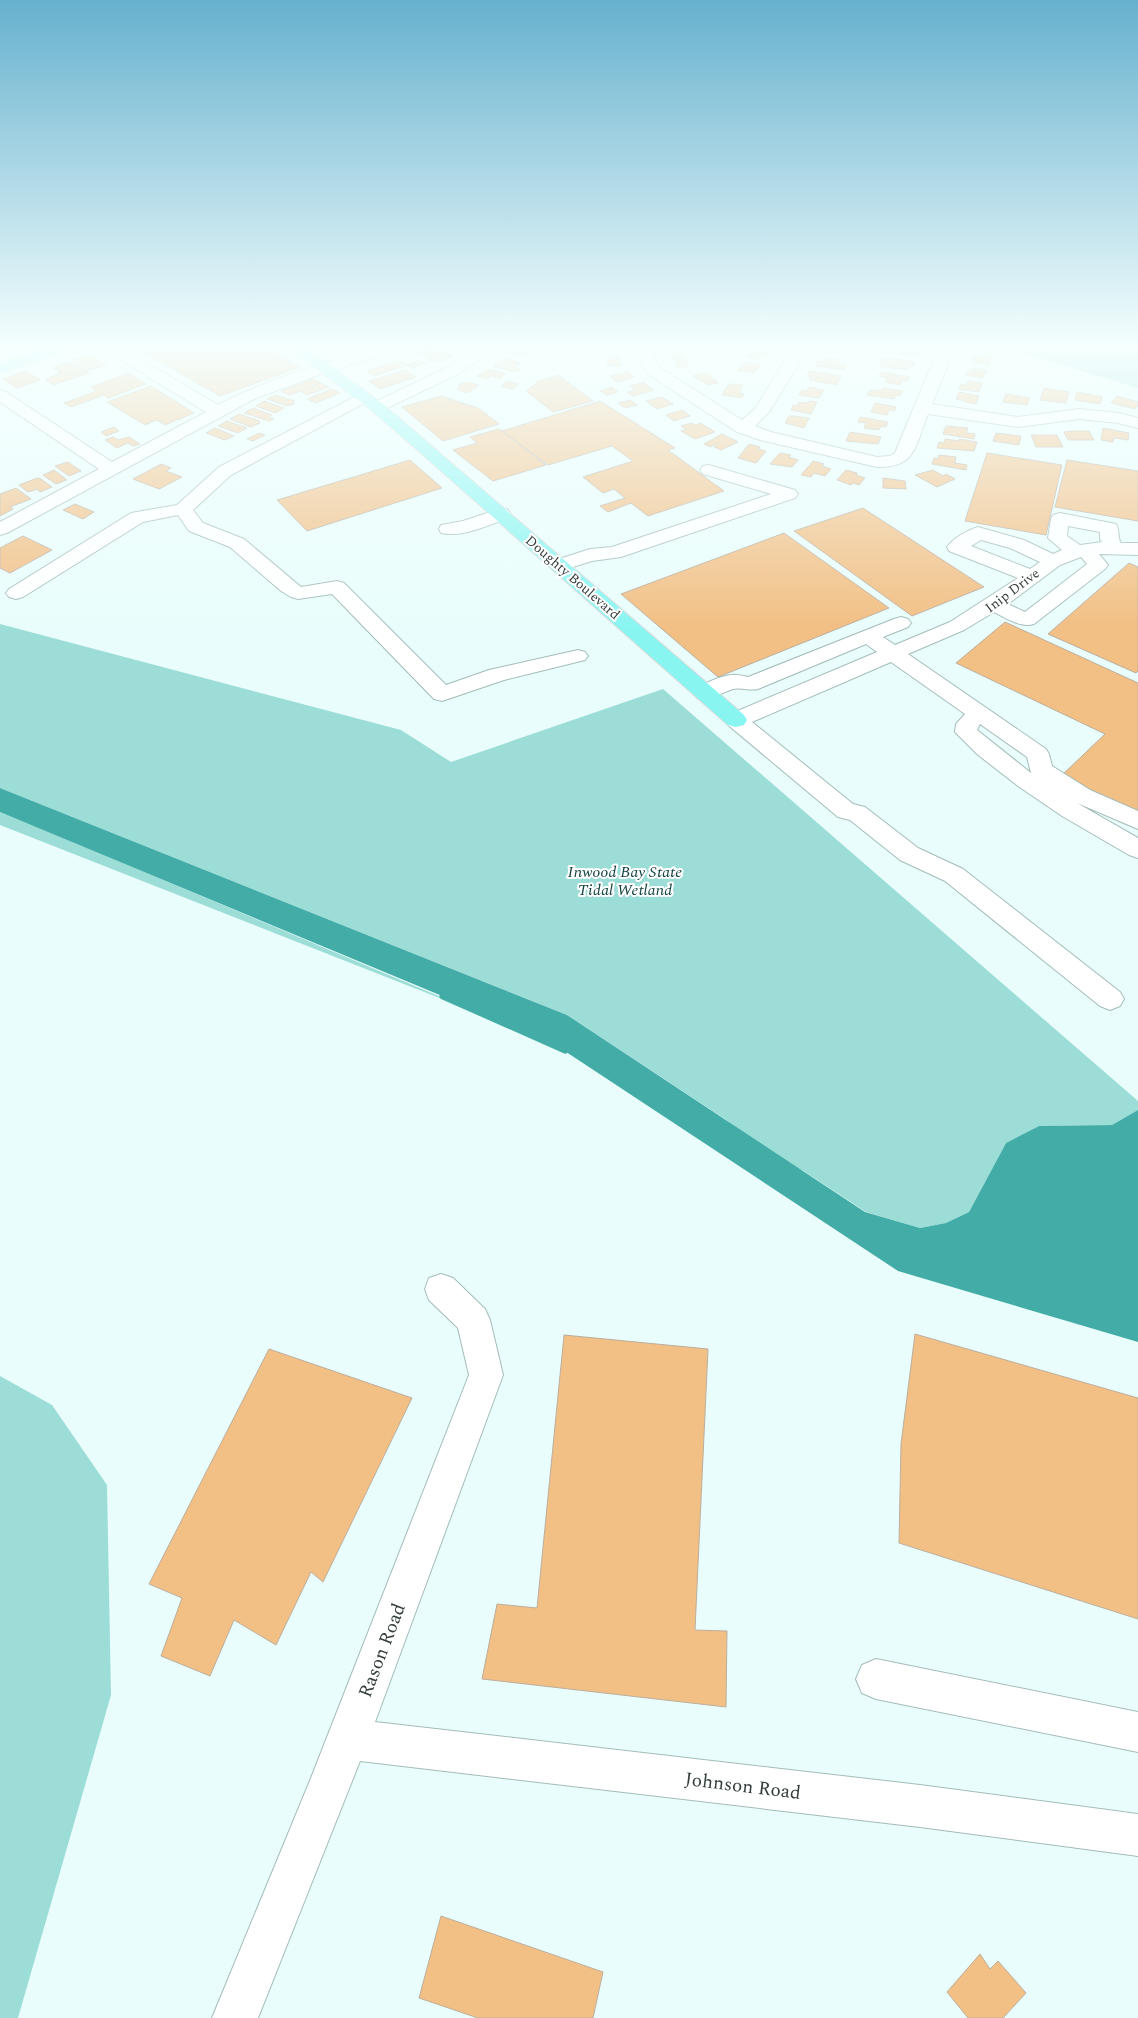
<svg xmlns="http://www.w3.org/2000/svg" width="1138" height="2018" font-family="Spectral,serif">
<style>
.green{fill:#9dddd8}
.water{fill:#43aca7}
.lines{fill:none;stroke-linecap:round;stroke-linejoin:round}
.stream{stroke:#43aca7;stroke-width:7}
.building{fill:#f2bf84;stroke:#bcae9e}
.minor-casing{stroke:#a3bcb9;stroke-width:2}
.major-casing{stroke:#dadcdc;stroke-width:2}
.minor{fill:#fff;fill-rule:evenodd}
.major{fill:#89f5f1;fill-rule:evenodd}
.labels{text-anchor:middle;stroke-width:4;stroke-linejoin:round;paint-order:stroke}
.far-street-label{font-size:14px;fill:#343e3d;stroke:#fff}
.park-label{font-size:16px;font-style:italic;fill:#134340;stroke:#fff}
.near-street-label{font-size:19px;fill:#343e3d;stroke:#fff}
</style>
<rect width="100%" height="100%" fill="#e9fefc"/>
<g class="green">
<path d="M1021,347H1138V388L1019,352Z"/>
<path d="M0,624L401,730L451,762L663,689L1138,1101V1110L1112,1125L1039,1126L1006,1143L969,1212L946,1223L920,1228L866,1212L802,1170L798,1172L725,1119L567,1015L0,788Z"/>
<path d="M0,812L40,828L503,1023L0,825Z"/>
<path d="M0,1376L52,1405L107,1485L111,1695L18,2018H0Z"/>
</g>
<path class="water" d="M0,788L567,1015L865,1212L920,1228L946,1223L969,1212L1006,1143L1039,1126L1112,1125L1138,1110V1342L898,1271L548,1040L0,812Z"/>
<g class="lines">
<path class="stream" d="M443,996L565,1050"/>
</g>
<g class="building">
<path d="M134,347H266L300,367L220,396Z"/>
<path d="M429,347L452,356L442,361L438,360L433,362L428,360L431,358L417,352Z"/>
<path d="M522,347H529L536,349L525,356L513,353Z"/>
<path d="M835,347H858L862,349L847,354Z"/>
<path d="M882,347H892L897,348L894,354L880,352Z"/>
<path d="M901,347L920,352L917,357L898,354Z"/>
<path d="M975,347H995L993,352L974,349Z"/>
<path d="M751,349L770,352L767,356H763L761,359L746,357Z"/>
<path d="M89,354L106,365L87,371L71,360Z"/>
<path d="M672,354H684L688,362H686L687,367H677Z"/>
<path d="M978,355L992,357L989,365L970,362L972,357L976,358Z"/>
<path d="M619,357L621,366H608L607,358Z"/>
<path d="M883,357L915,362L913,367L909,366L907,370L879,366Z"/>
<path d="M505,358L520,363L514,367L520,369L515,372L493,366Z"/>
<path d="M825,358L839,360L837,364L846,366L844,370L816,366L818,361L823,362Z"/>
<path d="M400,360L408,365L375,376L367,371Z"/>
<path d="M420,360L425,363L412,368L407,365Z"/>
<path d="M70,362L89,373L53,385L45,380L61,372L53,368Z"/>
<path d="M744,362L761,365L753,373L738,370Z"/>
<path d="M972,368L987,370L983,378L965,375L967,371H971Z"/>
<path d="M489,369L506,374L499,379L492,376L488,379L477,376Z"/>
<path d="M406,370L416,377L380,389L369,381Z"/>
<path d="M26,371L40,380L17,388L3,379Z"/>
<path d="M810,371L841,376L837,385L809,380L811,377L807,376Z"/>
<path d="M627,372L634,377L617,382L609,376Z"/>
<path d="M881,372L909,377L907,381L902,380L900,385L885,382L887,378L879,376Z"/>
<path d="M129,373L146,384L108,398L104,395L71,407L64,403L97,391L91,387Z"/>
<path d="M705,373L716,380H714L718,383L708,385L693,376Z"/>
<path d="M558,375L593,401L553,412L526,391L539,381Z"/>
<path d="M313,379L321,383L290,395L281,391Z"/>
<path d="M508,381L519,384L512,389L501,386Z"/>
<path d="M968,381L982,383L979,392L959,389L961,384L966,385Z"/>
<path d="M468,382L479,385L467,393L457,389L461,386L458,385Z"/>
<path d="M643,382L654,390L633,396L627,392L635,390L630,386Z"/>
<path d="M321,383L329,387L307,395L300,391Z"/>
<path d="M733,384L743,385L739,393L744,394L741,398L722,395L728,385Z"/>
<path d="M151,386L194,413L165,425L157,420L145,425L107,402Z"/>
<path d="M612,387L618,392L607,395L600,391Z"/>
<path d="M809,387L824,390L819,398L799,395L802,390L807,391Z"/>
<path d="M883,388L902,391L900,396L896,395L894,399L867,395L870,390L881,391Z"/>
<path d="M1044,388L1069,392L1066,403L1040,400Z"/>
<path d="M332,389L340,393L315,403L307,399Z"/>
<path d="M959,392L979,396L976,404L965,402V401L956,399Z"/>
<path d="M1077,392L1102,397L1100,404L1075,400Z"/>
<path d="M1006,394L1030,398L1027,405L1003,402Z"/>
<path d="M275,395L295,401L292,403L294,404L287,406L267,399Z"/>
<path d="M441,396L478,408L499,424L443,441L402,407Z"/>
<path d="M1117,396L1138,402V405L1135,409L1111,403Z"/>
<path d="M662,397L673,404L657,409L646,401Z"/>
<path d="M630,400L637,405L625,408L618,403Z"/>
<path d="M264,401L284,408L275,413L256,406Z"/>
<path d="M600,401L675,448L668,450L724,491L648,516L631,503L608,512L600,506L625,498L614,489L603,493L583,477L633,461L612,446L548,465L502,431Z"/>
<path d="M809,401L817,402L811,414L791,410L793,405L797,406L799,402L807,403Z"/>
<path d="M875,403L896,407L894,411L889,410L887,415L871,412Z"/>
<path d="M253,408L272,415L269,417L274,419L269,421L244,413Z"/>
<path d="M683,410L690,416L674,421L666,415Z"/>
<path d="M239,414L260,421L258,422L260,423L251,427L230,419Z"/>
<path d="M789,416H794L809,418L804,428L785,423Z"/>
<path d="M860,417L888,422L886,427L881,426L879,430L864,428L866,423L858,422Z"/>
<path d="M227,421L247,428L238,433L218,426Z"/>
<path d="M691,423L696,425L701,423L715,432L695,439L681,431L686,429L681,426Z"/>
<path d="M946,426L968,428L966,433L975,434L974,439L943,434Z"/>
<path d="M114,427L119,431L106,436L101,432Z"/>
<path d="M215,428L234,436L225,440L206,433Z"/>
<path d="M1103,428L1129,433L1128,440L1114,438L1113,442L1101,440Z"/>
<path d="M499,429L502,431L546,465L493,481L453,450L477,443L470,437Z"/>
<path d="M1074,431H1089L1094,440H1068L1064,432Z"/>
<path d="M850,432L881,437L878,444L846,441Z"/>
<path d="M259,433L265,435L253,441L247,439Z"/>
<path d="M996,433L1021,436L1019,445L993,441Z"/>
<path d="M722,434L738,442L721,450L714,447L717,445L716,444L710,447L704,444Z"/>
<path d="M1031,435H1057L1063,447H1036Z"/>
<path d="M113,437L118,440L129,437L140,444L133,446L128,443L117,448L105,440Z"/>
<path d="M945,439L959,441V439L977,442L974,451L937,448L939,442L944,443Z"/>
<path d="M749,444L760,447L758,449L766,451L756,463L738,458Z"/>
<path d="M780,453L791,455L789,457L798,460L792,467L770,464Z"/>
<path d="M987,453L1062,465L1046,535L965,521Z"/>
<path d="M939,455L956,457L955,463L967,465L966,470L932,464L934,458L938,459Z"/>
<path d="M410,460L442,488L307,531L277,500Z"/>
<path d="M1067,460L1138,471V521L1055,507Z"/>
<path d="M813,461L824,464L822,466L831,469L825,476L814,473L811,477L801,475Z"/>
<path d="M68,462L81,471L69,476L55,466Z"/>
<path d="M161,464L171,468L166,471L182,477L159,489L133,479Z"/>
<path d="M54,470L67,480L56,484L43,475Z"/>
<path d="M846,470L857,473L856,475L865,478L859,485L853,483L851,485L837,480Z"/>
<path d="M933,470L943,476L946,474L955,479L937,487L915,475Z"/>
<path d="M37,478L41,479L52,487L40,492L37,489L28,492L19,485Z"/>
<path d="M883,478L905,481L906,489L883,488Z"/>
<path d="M16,488L31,499L10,507L13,509L0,516V494Z"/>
<path d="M75,504L94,512L83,519L63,510Z"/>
<path d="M863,508L984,587L912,616L794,531Z"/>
<path d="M784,533L889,608L718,677L621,594Z"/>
<path d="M23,536L52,550L10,573L0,568V548Z"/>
<path d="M1129,563L1138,567V671L1136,673L1048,634Z"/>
<path d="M1005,622L1138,683V814L1061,776L1105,734L956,663Z"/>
<path d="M915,1334L1138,1398V1619L899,1543L901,1444Z"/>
<path d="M564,1335L708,1349L695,1630L727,1631L726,1707L482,1679L497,1604L537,1608Z"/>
<path d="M269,1349L412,1398L323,1582L311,1572L276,1645L234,1620L210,1676L161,1656L182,1598L149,1584Z"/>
<path d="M441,1916L603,1972L593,2018H478L419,1998Z"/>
<path d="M980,1954L990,1969L998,1961L1026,1993L1003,2018H968L947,1992Z"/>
</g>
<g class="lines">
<defs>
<g id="minor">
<path d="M101,347H120L218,405C256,385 297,371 338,359C357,353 374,347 394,347L396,349L393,352L330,371L256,398L7,533L0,535V522L99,469L0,402V390L6,392L112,462L206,412L104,350Z"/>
<path d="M480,347H499L460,373L383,410H371L369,407L371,404L448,367Z"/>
<path d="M640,347H656L653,358L660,368L742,420L755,409L793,347H809L769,412L755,426L771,432L877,457L890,456L895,453L939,347H955L932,404L1018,417L1079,409L1119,413L1138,418V428L1118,423L1079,419L1018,427L928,414C915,445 917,468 877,467L760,440L737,432L648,374L637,358Z"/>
<path d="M364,392L370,394L372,397L370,400L231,475L193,510L203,523L244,539L301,587L337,581L344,583L446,685L489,670L578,650L585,652L588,656L585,660L504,680L442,701L434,699L332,594L298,599L291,597L281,591L230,547L189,531L178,515L143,522L23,597L16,599L9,597L6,593L9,589L131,513L177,505L219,467Z"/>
<path d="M709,465L795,490L798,494L795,498L621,557L592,561L560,571L553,569L550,565L553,561L590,549L612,547L771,494L703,474L700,470L703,466Z"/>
<path d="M502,508L508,510L511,514L508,518C489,525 462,538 441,533L439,529L441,525L463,521Z"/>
<path d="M1060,513L1116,524C1120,530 1117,537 1121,543H1138V555L1099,554L1108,565L1105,569L1034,624C1020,628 1006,618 994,612L964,630L908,654L1046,749L1049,754L1052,766L1090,790L1138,811V829L1077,803L1138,838V858L1129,855L1062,816L1018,786L977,754L955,732L956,724L965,714L891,662L752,722L853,804L865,807L918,848L963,869L1120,992L1124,999L1120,1006L1110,1010L1100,1006L945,881L900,860L850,820L838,817L728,725L725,720L728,715L877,652L866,644L758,689C749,691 741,687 733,689C720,693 711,701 697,698L694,693C700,684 721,676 731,675C737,674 743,676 748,677L894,619L901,617L908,619L911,623L908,627L883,637L895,645L950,622L1018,578L949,551L947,547C953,538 968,530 978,527L1024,540L1053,554L1062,550L1048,538L1051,519L1053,515ZM1068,526L1100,532V539L1102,542L1080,545L1067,536ZM981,540L1010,548L1040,562L1030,569L971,546ZM1081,557L1087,564L1025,612L1008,604L1060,565ZM980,724L1027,757L1031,773L977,730Z"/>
<path d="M441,1274L453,1278L485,1309L490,1320L503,1375L375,1722L920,1785L1138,1814V1856L920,1827L360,1761L258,2018H212L311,1778L469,1375L458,1328L429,1300L425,1289L429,1278Z"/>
<path d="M876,1659L1138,1712V1752L876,1699L862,1693L856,1679L862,1665Z"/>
</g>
<g id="major">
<path d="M48,347H72L69,350L0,373V363Z"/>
<path d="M288,347H306L383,404L744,715L747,720L744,725L736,727L728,725L415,448L371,410Z"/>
</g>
</defs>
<use href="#minor" class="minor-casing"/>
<use href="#major" class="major-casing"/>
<use href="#minor" class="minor"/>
<use href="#major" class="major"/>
</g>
<linearGradient id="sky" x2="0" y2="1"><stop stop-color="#66b1ce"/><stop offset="0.55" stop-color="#f5fffe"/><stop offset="1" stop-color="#f5fffe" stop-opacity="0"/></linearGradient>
<rect width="1138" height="630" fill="url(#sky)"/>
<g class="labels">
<g class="far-street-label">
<text transform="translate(573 577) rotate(41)" y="5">Doughty Boulevard</text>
<text transform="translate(1012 590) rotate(-37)" y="5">Inip Drive</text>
</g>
<g class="park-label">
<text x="625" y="877">Inwood Bay State<tspan x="625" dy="18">Tidal Wetland</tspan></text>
</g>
<g class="near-street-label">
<text transform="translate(381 1650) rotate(-69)" y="7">Rason Road</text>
<text transform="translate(743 1785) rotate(7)" y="7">Johnson Road</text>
</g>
</g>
</svg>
